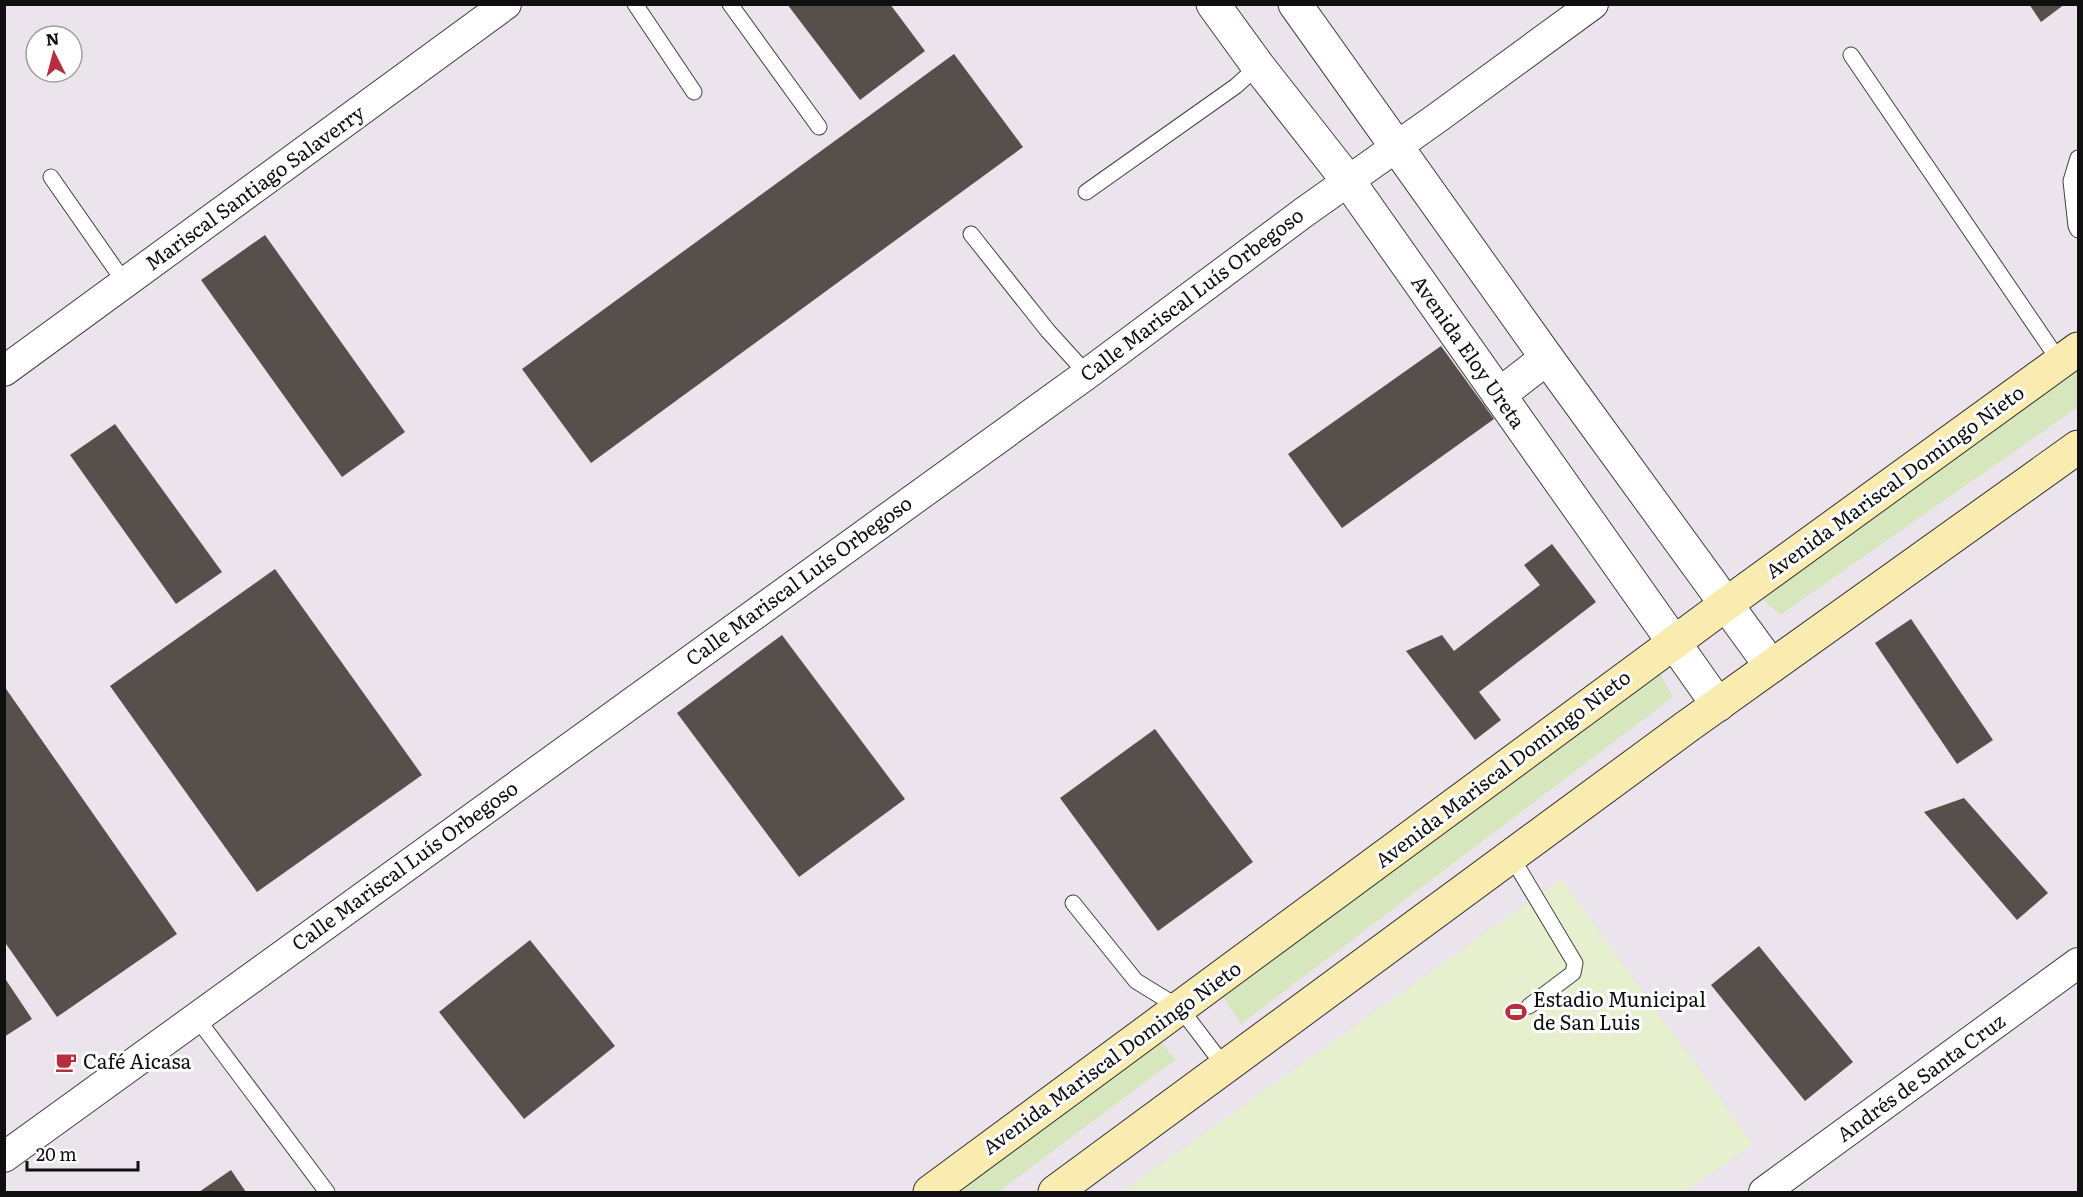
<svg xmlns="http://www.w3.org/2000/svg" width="2083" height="1197" font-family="Literata,serif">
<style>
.industrial{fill:#ebe4ed;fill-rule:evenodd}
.green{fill:#d6e7bd}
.pitch{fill:#e6efce}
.building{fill:#574f4c}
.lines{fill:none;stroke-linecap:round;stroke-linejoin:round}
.service-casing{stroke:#424242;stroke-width:17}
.minor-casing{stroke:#424242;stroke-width:32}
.tertiary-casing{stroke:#424242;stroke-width:35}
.secondary-casing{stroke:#313131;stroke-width:35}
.service{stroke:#fff;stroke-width:15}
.minor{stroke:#fff;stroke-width:30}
.tertiary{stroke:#fff;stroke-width:33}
.secondary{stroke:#faecb1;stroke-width:33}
.labels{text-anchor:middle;stroke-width:6;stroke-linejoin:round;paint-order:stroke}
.street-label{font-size:20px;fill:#0f0f0f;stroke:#fff}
.poi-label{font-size:20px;fill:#0f0f0f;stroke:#fff;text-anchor:start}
</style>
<rect width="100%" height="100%" fill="#fefbf1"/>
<path class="industrial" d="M5,5H2078V1192H5ZM36,36H72V72H36Z"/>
<g class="green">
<path d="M2078,367V407L1780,615L1761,597Z"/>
<path d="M1656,666L1673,697L1241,1024L1217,988Z"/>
<path d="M1155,1037L1176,1059L998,1192H949Z"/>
</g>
<path class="pitch" d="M1561,879L1753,1144L1685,1192H1122Z"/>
<g class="building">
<path d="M787,4H890L925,51L860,100Z"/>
<path d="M2029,4H2065L2041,22Z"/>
<path d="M954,54L1023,147L591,463L522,369Z"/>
<path d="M265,235L405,432L342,477L201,280Z"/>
<path d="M1441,346L1494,419L1342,528L1288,454Z"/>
<path d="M115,424L222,572L176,604L70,455Z"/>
<path d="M1552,544L1596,602L1479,692L1501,720L1475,740L1406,651L1442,635L1454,651L1540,585L1524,565Z"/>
<path d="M275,569L422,775L257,892L110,686Z"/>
<path d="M1911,619L1993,740L1957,764L1875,643Z"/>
<path d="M782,635L905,799L799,877L677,713Z"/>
<path d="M4,686L177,934L57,1017L4,941Z"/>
<path d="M1155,729L1253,862L1158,931L1060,798Z"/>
<path d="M1964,798L2048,893L2017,920L1924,812Z"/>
<path d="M530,940L615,1046L524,1119L439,1012Z"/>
<path d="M1759,946L1853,1062L1805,1101L1711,985Z"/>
<path d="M4,977L32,1019L4,1037Z"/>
<path d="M231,1170L246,1192H199Z"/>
</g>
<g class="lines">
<defs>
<g id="service">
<path d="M635,4L694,92"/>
<path d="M730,4L819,127"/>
<path d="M1851,55L2060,362"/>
<path d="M2078,158L2071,181L2076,226L2078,230"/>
<path d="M51,177L125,283"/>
<path d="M1086,192L1236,86L1258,66"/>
<path d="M971,234L1048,331L1087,374"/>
<path d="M1511,856L1575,963L1573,973L1529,1006"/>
<path d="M1073,903L1136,981L1180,1008L1225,1067"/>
<path d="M196,1017L327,1192"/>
</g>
<g id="minor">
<path d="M4,371L506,4"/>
<path d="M4,1157L1087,374L1303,213L1437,118L1593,4"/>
<path d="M1764,1192L2078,963"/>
</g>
<g id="tertiary">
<path d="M1213,4L1258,66L1349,182L1718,705"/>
<path d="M1295,4L1547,358L1771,666"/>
<path d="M1499,395L1547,358"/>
</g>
<g id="secondary">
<path d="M930,1192L1725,605L2078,349"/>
<path d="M1055,1192L1685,728L2078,447"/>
</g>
</defs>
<use href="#service" class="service-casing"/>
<use href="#minor" class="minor-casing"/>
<use href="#tertiary" class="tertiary-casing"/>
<use href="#secondary" class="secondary-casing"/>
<use href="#service" class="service"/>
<use href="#minor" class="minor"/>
<use href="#tertiary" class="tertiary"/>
<use href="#secondary" class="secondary"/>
</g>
<defs>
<symbol id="stadium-bare" viewBox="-9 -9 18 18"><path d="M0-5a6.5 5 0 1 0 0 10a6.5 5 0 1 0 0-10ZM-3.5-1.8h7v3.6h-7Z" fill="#b72f3f" stroke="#fff" stroke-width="2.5" paint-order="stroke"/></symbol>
<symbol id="cafe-bare" viewBox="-9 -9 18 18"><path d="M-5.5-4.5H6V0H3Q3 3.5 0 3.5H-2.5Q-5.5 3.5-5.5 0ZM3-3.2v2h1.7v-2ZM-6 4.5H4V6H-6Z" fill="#b72f3f" stroke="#fff" stroke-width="2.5" paint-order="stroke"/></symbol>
</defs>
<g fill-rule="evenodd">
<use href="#stadium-bare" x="1501" y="997" width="30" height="30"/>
<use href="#cafe-bare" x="51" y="1047" width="30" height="30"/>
</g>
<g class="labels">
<g class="street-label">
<text transform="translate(255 188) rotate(-36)" y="7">Mariscal Santiago Salaverry</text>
<text transform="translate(1192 295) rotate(-37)" y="7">Calle Mariscal Luís Orbegoso</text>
<text transform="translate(1468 352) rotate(55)" y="7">Avenida Eloy Ureta</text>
<text transform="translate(1895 482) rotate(-36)" y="7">Avenida Mariscal Domingo Nieto</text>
<text transform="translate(799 581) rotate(-36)" y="7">Calle Mariscal Luís Orbegoso</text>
<text transform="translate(1503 769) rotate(-37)" y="7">Avenida Mariscal Domingo Nieto</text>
<text transform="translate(405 866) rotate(-36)" y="7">Calle Mariscal Luís Orbegoso</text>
<text transform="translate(1112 1058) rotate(-36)" y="7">Avenida Mariscal Domingo Nieto</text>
<text transform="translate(1921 1078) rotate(-36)" y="7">Andrés de Santa Cruz</text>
</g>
<g class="poi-label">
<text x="1533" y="1007">Estadio Municipal<tspan x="1533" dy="23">de San Luis</tspan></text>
<text x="83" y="1069">Café Aicasa</text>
</g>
</g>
<rect width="2083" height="1197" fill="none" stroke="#0f0f0f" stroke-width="12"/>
<g transform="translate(54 54) rotate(354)"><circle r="28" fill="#ffffff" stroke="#9f9f9f" stroke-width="1.5"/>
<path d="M0-4.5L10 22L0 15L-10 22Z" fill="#b72f3f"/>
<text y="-9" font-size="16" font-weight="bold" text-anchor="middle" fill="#0f0f0f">N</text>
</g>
<path d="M27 1161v9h111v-9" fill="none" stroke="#0f0f0f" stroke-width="3"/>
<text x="36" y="1161" font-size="18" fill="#0f0f0f" stroke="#ffffff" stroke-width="4.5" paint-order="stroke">20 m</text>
</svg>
